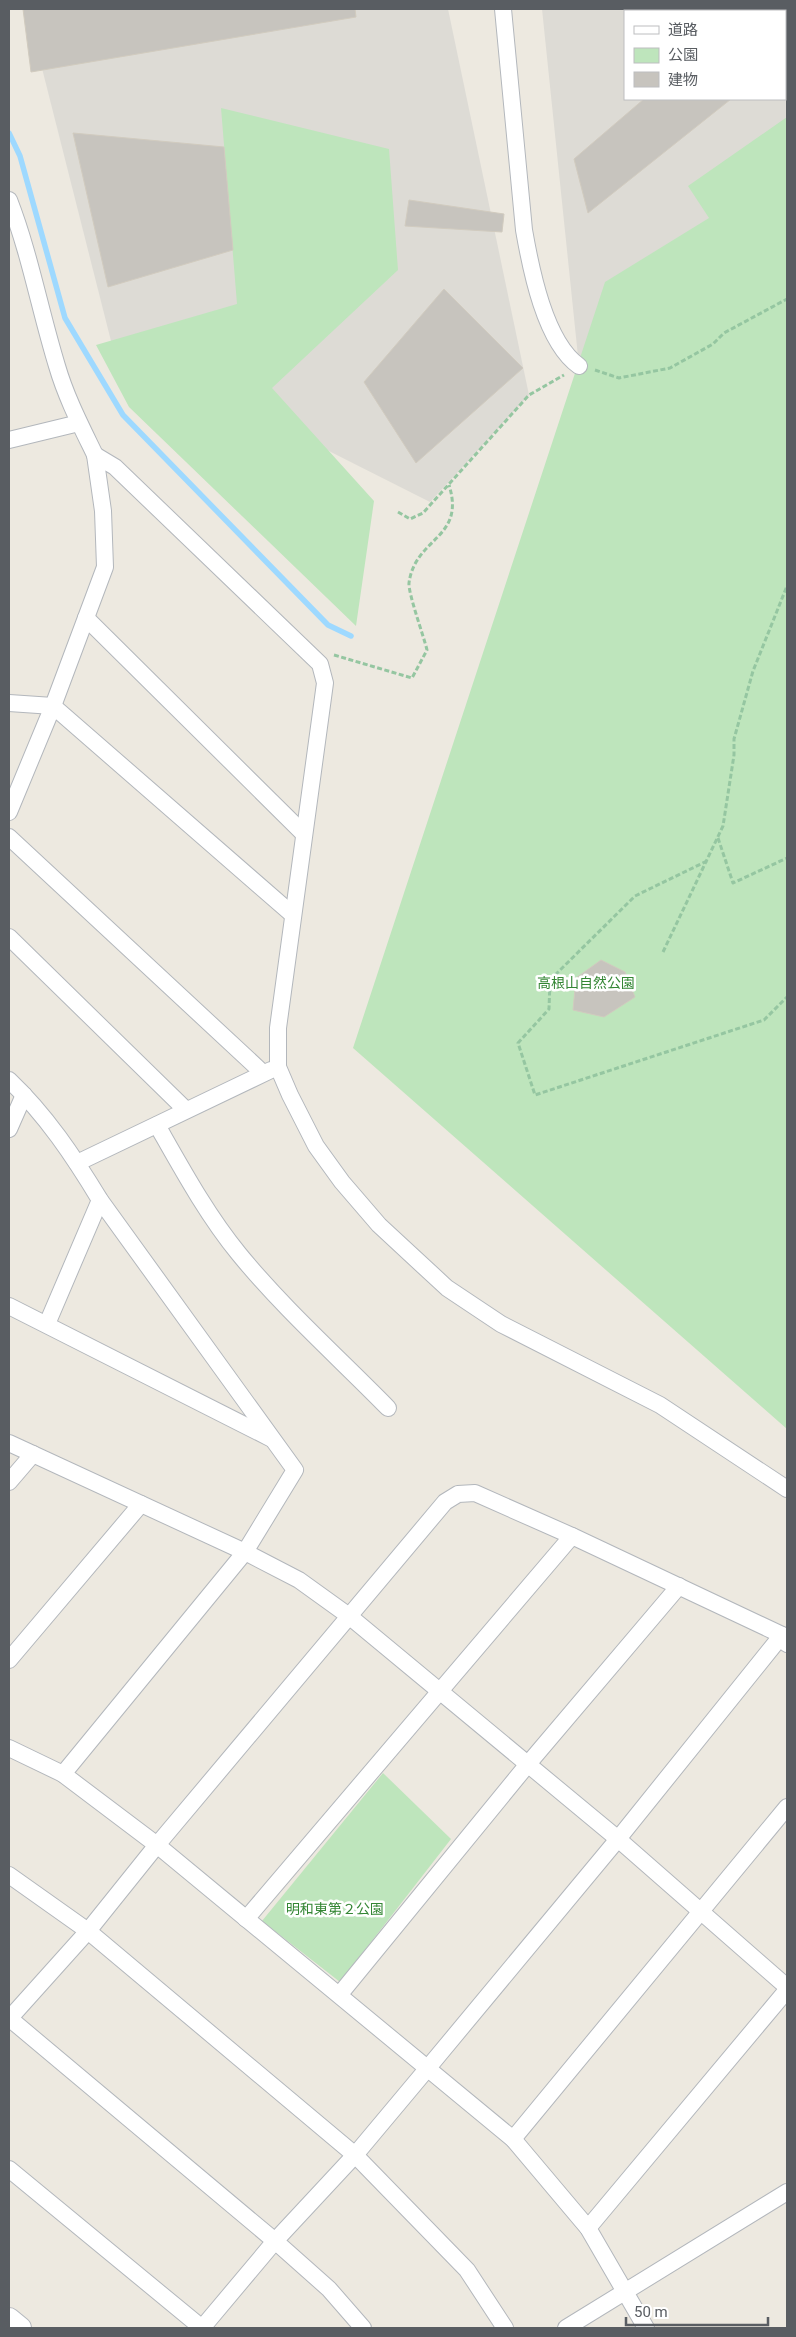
<svg xmlns="http://www.w3.org/2000/svg" width="796" height="2337" font-family="Roboto,'Noto Sans JP',sans-serif">
<style>
.industrial{fill:#dddbd5;fill-rule:evenodd}
.green{fill:#bee5bc}
.lines{fill:none;stroke-linecap:round;stroke-linejoin:round}
.stream{stroke:#9ed9ff;stroke-width:5.5}
.building{fill:#c7c4be;stroke:#d1cbbf}
.street-casing{stroke:#b3b7bc;stroke-width:18}
.secondary-casing{stroke:#b4b8be;stroke-width:24}
.path{stroke:#95c6a1;stroke-width:3;stroke-dasharray:5 2.5;stroke-linecap:butt}
.street{stroke:#fff;stroke-width:16}
.secondary{stroke:#fff;stroke-width:22}
.labels{text-anchor:middle;stroke-width:5;stroke-linejoin:round;paint-order:stroke}
.park-label{font-size:14px;fill:#348634;stroke:#fff}
</style>
<rect width="100%" height="100%" fill="#ede9e0"/>
<g class="industrial">
<path d="M27,9H448L529,395L430,502L111,341Z"/>
<path d="M542,9H787V143L579,366ZM625,11H785V99H625Z"/>
</g>
<g class="green">
<path d="M221,108L389,149L398,270L272,388L374,501L356,626L129,407L96,345L237,304Z"/>
<path d="M787,117V1429L353,1048L605,282L709,218L688,186Z"/>
<path d="M383,1773L451,1839L340,1982L262,1921Z"/>
</g>
<g class="lines">
<path class="stream" d="M9,133L20,156L65,318L123,415L328,625L351,636"/>
</g>
<g class="building">
<path d="M23,9H355L356,17L31,72Z"/>
<path d="M644,99H731L588,213L574,159Z"/>
<path d="M73,133L224,147L233,250L108,287Z"/>
<path d="M409,200L504,214L502,232L405,226Z"/>
<path d="M444,289L523,368L416,463L364,382Z"/>
<path d="M601,960L625,972L635,997L604,1017L573,1010L576,978Z"/>
</g>
<g class="lines">
<defs>
<g id="street">
<path d="M503,9L524,230C531,270 545,342 579,366"/>
<path d="M9,200C30,254 40,311 57,366C66,397 81,426 95,455"/>
<path d="M9,440L79,423"/>
<path d="M86,618L304,834"/>
<path d="M9,703L53,706L293,915"/>
<path d="M9,812L53,706L105,567L103,511L95,455L115,467L320,664L325,683L278,1028V1067L290,1095L316,1146L342,1182L379,1225L447,1288L501,1324L660,1405L787,1489"/>
<path d="M9,837L263,1073"/>
<path d="M9,937L186,1110"/>
<path d="M9,1080C46,1115 74,1157 100,1200L295,1470L245,1552L63,1774"/>
<path d="M157,1125C182,1169 207,1215 239,1254C284,1309 338,1357 388,1408"/>
<path d="M9,1129L24,1095"/>
<path d="M77,1163L271,1070"/>
<path d="M9,1306L270,1438"/>
<path d="M47,1324L100,1200"/>
<path d="M9,1443L245,1552L299,1580L349,1616L618,1839L787,1987"/>
<path d="M9,1482L33,1454"/>
<path d="M9,1660L141,1504"/>
<path d="M9,1748L63,1774L157,1845L513,2139L588,2228L646,2328"/>
<path d="M9,1875L88,1931L355,2155L467,2270L505,2328"/>
<path d="M246,1919L572,1536"/>
<path d="M340,1994L528,1764L679,1586"/>
<path d="M9,2018L275,2241L329,2289L363,2328"/>
<path d="M9,2019L88,1931L157,1845L445,1502L458,1494L475,1493L572,1536L782,1635L787,1644"/>
<path d="M513,2139L787,1807"/>
<path d="M9,2169L202,2328L275,2241L355,2155L427,2069L618,1839L782,1635"/>
<path d="M588,2228L787,1990"/>
<path d="M566,2328L787,2192"/>
</g>
<path id="secondary" d="M9,2319L20,2328"/>
</defs>
<use href="#street" class="street-casing"/>
<use href="#secondary" class="secondary-casing"/>
<g class="path">
<path d="M595,370L619,378L670,368L713,344L724,333L787,299"/>
<path d="M398,512L410,519L423,513L529,395L564,375"/>
<path d="M334,655L412,678L427,650C424,637 408,593 409,583C415,537 466,539 449,485"/>
<path d="M718,838L733,883L787,858"/>
<path d="M707,861L635,896L550,980L549,1009L518,1043L535,1095L764,1020L787,997"/>
<path d="M663,952L723,826L734,755V739L753,671L787,586"/>
</g>
<use href="#street" class="street"/>
<use href="#secondary" class="secondary"/>
</g>
<g class="labels">
<g class="park-label">
<text x="586" y="988">高根山自然公園</text>
<text x="335" y="1914">明和東第２公園</text>
</g>
</g>
<rect width="796" height="2337" fill="none" stroke="#595d62" stroke-width="20"/>
<rect x="624" y="10" width="162" height="90" fill="#ffffff" stroke="#bdbec0"/>
<rect x="634" y="26" width="25" height="8" fill="#ffffff" stroke="#bdbec0"/>
<text x="668" y="35" font-size="15" fill="#595d62">道路</text>
<rect x="634" y="48" width="25" height="15" fill="#bee5bc" stroke="#bdbec0"/>
<text x="668" y="60" font-size="15" fill="#595d62">公園</text>
<rect x="634" y="72" width="25" height="15" fill="#c7c4be" stroke="#bdbec0"/>
<text x="668" y="85" font-size="15" fill="#595d62">建物</text>
<path d="M626 2317v8h142v-8" fill="none" stroke="#595d62" stroke-width="2.5"/>
<text x="634" y="2317" font-size="15" fill="#595d62" stroke="#ffffff" stroke-width="4" paint-order="stroke">50 m</text>
</svg>
